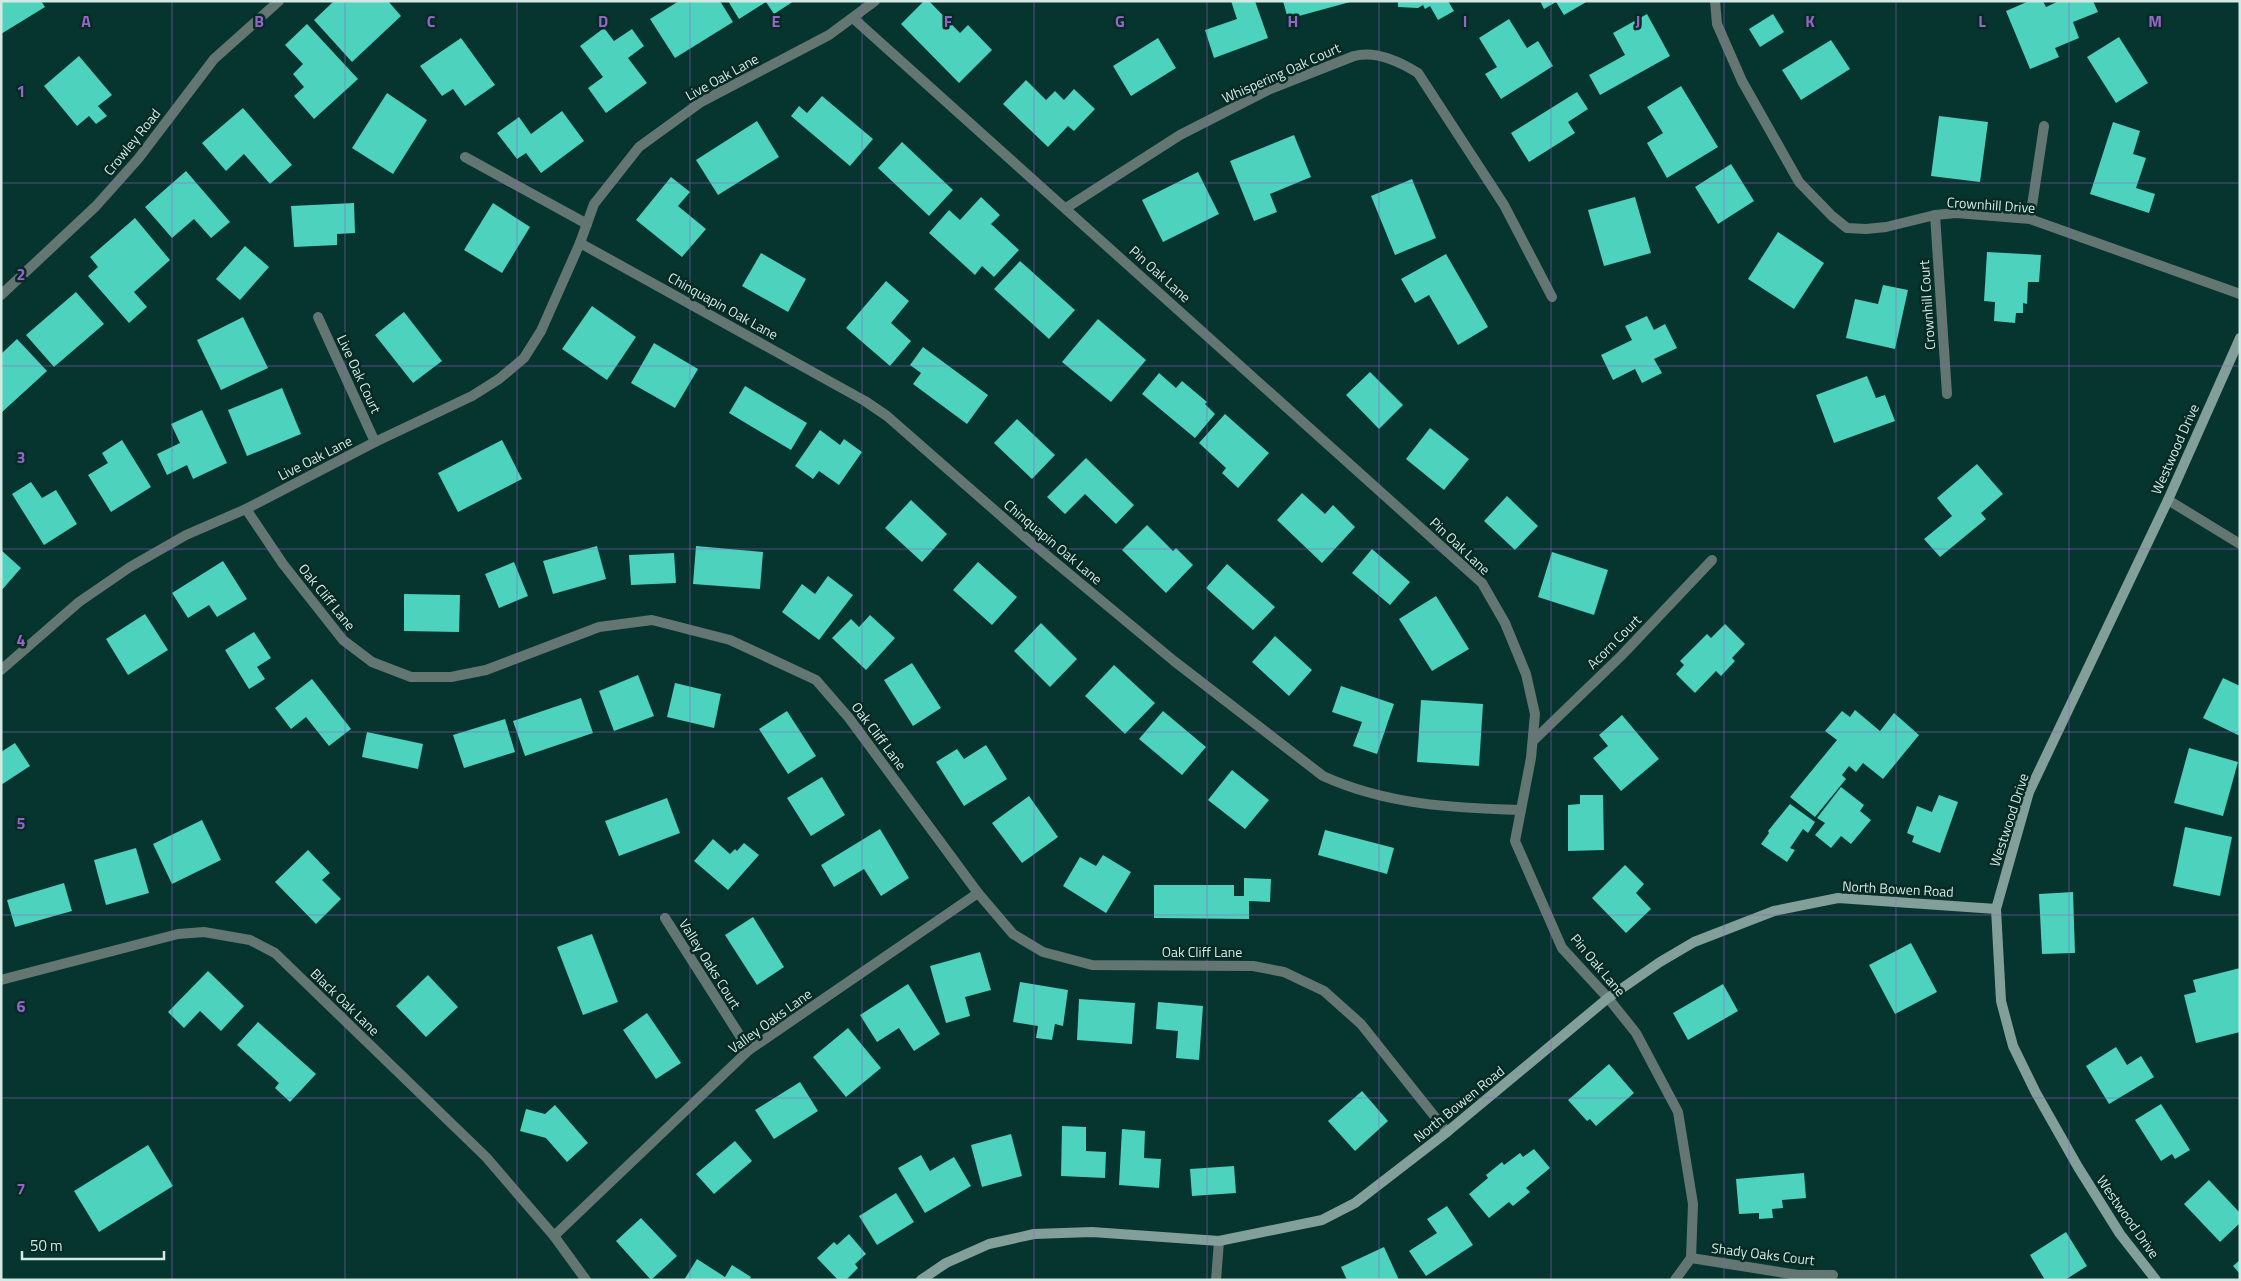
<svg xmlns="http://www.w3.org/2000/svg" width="2241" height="1281" font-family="'Titillium Web',sans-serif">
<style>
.building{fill:#4dd2bd}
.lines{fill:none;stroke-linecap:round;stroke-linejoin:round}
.street{stroke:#647672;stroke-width:10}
.secondary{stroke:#829f99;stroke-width:10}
.grid{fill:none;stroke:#9565ca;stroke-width:1;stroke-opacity:0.55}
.labels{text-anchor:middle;stroke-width:5;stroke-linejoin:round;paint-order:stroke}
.street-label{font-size:14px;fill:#d2e9e4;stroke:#082a24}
.grid-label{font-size:16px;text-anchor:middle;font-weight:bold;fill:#9565ca;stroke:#082a24;stroke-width:5;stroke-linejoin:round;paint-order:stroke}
</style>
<rect width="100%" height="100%" fill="#06352f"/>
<g class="building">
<path d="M1,1H41L45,7L1,34Z"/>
<path d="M334,1H388L401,16L352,62L314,20Z"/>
<path d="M679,1H720L733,22L675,58L650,19Z"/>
<path d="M728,1H794L774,14L766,2L739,19Z"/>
<path d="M924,1H929L960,33L968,25L992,50L959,83L901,24Z"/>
<path d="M1231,1H1255L1268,38L1214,58L1205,30L1237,19Z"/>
<path d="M1283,1H1350V2L1288,19Z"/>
<path d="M1398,1H1448L1454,11L1438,20L1430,6L1425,9L1423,5L1418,8L1398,7Z"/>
<path d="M1540,1H1588L1564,15L1556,2L1544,9Z"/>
<path d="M2029,1H2043L2046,7L2059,1H2093L2098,12L2073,22L2079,38L2055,48L2059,57L2030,69L2006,11Z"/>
<path d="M1647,14L1670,56L1600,95L1589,75L1625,55L1613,33Z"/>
<path d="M1773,14L1784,32L1760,47L1749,29Z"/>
<path d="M1509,19L1527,48L1538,41L1553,66L1501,99L1485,74L1497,67L1479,38Z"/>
<path d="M307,24L358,79L314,119L294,96L304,87L293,74L303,64L285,45Z"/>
<path d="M604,28L614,41L632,29L644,46L628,58L647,83L606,113L588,88L603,77L580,46Z"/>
<path d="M2119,37L2148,83L2116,103L2087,57Z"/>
<path d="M461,38L495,85L465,106L453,89L442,96L420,66Z"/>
<path d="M1158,38L1176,68L1131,96L1113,66Z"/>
<path d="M1831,40L1850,69L1801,100L1782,70Z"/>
<path d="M79,56L112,95L98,106L107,116L96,124L89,116L77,126L44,86Z"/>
<path d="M1026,80L1046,100L1055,91L1064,100L1074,89L1095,109L1074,131L1068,126L1048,147L1003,104Z"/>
<path d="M1681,86L1718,147L1667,178L1647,143L1663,133L1647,107Z"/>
<path d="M1577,92L1588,109L1568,122L1575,133L1529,162L1511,133Z"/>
<path d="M387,93L427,120L393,174L352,148Z"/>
<path d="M822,96L873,139L850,166L791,116L799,106L807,113Z"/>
<path d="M243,108L292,165L270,184L244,154L226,171L202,143Z"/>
<path d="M562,111L584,141L541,173L526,153L517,159L497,133L519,117L531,134Z"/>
<path d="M1939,116L1988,122L1980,182L1931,176Z"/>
<path d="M757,121L779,157L718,195L696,160Z"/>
<path d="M2113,122L2140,131L2133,154L2146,158L2136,188L2155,194L2149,213L2090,194Z"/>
<path d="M1294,135L1311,177L1270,194L1277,212L1254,221L1230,161Z"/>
<path d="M902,142L953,190L929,216L878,168Z"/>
<path d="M1731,164L1754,201L1718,224L1695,187Z"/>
<path d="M186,171L230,222L211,238L194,219L172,238L145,207Z"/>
<path d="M1198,172L1219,214L1163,242L1142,200Z"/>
<path d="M671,177L690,192L678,206L706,229L682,257L636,220Z"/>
<path d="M1412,179L1436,238L1395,255L1371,196Z"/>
<path d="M981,197L1000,215L991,224L1019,250L994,277L982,266L975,275L929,233L949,210L960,220Z"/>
<path d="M1635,197L1651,253L1604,266L1588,210Z"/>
<path d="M354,203L355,233L337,234V245L294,247L291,206Z"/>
<path d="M493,203L530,227L502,273L464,250Z"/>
<path d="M135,218L170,260L134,292L147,307L129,323L88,276L98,267L90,257Z"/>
<path d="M1778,232L1824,263L1794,309L1748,279Z"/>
<path d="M245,246L269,267L240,300L216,279Z"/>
<path d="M1987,252L2041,255L2039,282H2028L2027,304L2023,303V313H2016L2015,323L1994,321L1995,302L1984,301Z"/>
<path d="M761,253L806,279L788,312L742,286Z"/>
<path d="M1446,254L1488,327L1458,345L1429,295L1415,303L1401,279Z"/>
<path d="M1020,261L1075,310L1049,339L994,289Z"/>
<path d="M886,281L909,301L891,323L911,341L890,366L846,328Z"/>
<path d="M1883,285L1908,290L1895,349L1846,338L1855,299L1878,304Z"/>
<path d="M76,292L104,324L54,367L26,335Z"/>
<path d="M592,306L636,337L607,380L562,349Z"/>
<path d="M404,312L442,361L413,383L375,335Z"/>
<path d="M1647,316L1654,330L1665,324L1677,348L1654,359L1662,373L1642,383L1635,369L1613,380L1601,355L1632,340L1625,326Z"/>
<path d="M243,317L268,368L221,390L197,340Z"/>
<path d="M1098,319L1146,360L1111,402L1062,362Z"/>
<path d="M17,339L47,371L1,413V354Z"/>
<path d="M654,343L698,369L675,408L631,383Z"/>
<path d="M923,347L988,395L967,424L913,384L921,373L910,365Z"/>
<path d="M1370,372L1403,405L1379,429L1346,395Z"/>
<path d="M1159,373L1176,388L1182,381L1207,402L1205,404L1215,414L1195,438L1142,394Z"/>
<path d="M1867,376L1876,398L1885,395L1895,421L1834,443L1816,395Z"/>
<path d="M745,386L807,423L791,450L729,413Z"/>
<path d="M282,388L301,434L247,456L228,410Z"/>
<path d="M202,410L227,463L193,479L187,465L167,475L157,454L180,443L171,424Z"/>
<path d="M1225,414L1269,453L1238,488L1222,473L1226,468L1199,443Z"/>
<path d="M1017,419L1055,455L1032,479L994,443Z"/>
<path d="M1430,428L1469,459L1444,490L1406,459Z"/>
<path d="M820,430L840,445L844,439L862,452L839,485L819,471L813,479L795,466Z"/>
<path d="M122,440L151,487L111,512L88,475L108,463L102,453Z"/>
<path d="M502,440L522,479L458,512L438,473Z"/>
<path d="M1086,458L1134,505L1116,524L1085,494L1065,514L1047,497Z"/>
<path d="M1977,464L2003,494L1981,513L1986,519L1940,557L1924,539L1952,516L1937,498Z"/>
<path d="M31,482L42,498L56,490L77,524L44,545L12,494Z"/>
<path d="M1302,493L1325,514L1333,505L1355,527L1322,563L1277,520Z"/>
<path d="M1507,496L1538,526L1515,550L1484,521Z"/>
<path d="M911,500L947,534L922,562L885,528Z"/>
<path d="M1147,525L1173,551L1176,548L1193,565L1166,593L1122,550Z"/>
<path d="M597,546L606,579L553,594L543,561Z"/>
<path d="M696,546L763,552L760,589L693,584Z"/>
<path d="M1372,549L1410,582L1390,605L1352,573Z"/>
<path d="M1,550L21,568L1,591Z"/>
<path d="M1552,552L1608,570L1594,615L1538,597Z"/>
<path d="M674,553L676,583L631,585L629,555Z"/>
<path d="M223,561L247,599L217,617L209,605L188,618L172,593Z"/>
<path d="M514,562L528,596L499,608L485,574Z"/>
<path d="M978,562L1017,597L992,625L953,590Z"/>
<path d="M1227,564L1275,607L1253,630L1206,588Z"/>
<path d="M828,576L853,595L819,640L782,612L802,584L815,594Z"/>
<path d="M404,594L460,595L459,632L404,631Z"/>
<path d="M1436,596L1469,649L1432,671L1399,619Z"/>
<path d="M145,614L168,650L128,675L106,639Z"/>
<path d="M870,615L895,638L866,670L832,638L851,619L859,627Z"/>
<path d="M1041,623L1077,659L1050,687L1014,651Z"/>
<path d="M1725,624L1745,644L1732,658L1735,661L1721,676L1716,671L1695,693L1676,674L1684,665L1680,661L1707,634L1711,638Z"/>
<path d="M254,632L271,658L257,667L265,679L249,689L225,650Z"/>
<path d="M1275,636L1312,670L1289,696L1252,662Z"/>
<path d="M912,663L941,708L913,726L884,680Z"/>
<path d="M1114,665L1155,703L1125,734L1085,696Z"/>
<path d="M638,675L654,716L614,731L599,691Z"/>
<path d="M2223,678L2240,686V736L2203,718Z"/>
<path d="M312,679L351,729L329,746L306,717L291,729L275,708Z"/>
<path d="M675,683L721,694L714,728L667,717Z"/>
<path d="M1341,686L1394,704L1377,754L1353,746L1362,722L1332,712Z"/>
<path d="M581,698L593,733L525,756L513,721Z"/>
<path d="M1421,700L1483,704L1479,766L1417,762Z"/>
<path d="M1855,710L1880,731L1894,713L1919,735L1883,779L1863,763L1856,772L1849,766L1842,775L1846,779L1815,817L1790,797L1837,740L1825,731L1842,711L1850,717Z"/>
<path d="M787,711L816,756L788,774L759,729Z"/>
<path d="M1163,711L1206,747L1182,775L1139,739Z"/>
<path d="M1622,715L1659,759L1621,791L1593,758L1608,746L1599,735Z"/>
<path d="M505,719L515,752L464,768L453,735Z"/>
<path d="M367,732L423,744L418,769L362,757Z"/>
<path d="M15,743L30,766L1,785V752Z"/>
<path d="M986,745L1007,779L964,806L936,762L957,749L964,759Z"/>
<path d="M2189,748L2238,762L2223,816L2174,803Z"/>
<path d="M1232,770L1269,800L1245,829L1208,800Z"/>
<path d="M822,777L845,815L811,836L787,798Z"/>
<path d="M1841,787L1864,805L1860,811L1871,820L1851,844L1841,836L1831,848L1815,835L1825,823L1817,818Z"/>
<path d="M1580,795H1603L1604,850L1568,851V805L1580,804Z"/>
<path d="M1939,795L1958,802L1940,853L1912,842L1914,836L1907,833L1917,806L1932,812Z"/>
<path d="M1029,796L1058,837L1022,863L992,823Z"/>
<path d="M667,798L680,833L619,856L605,821Z"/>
<path d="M1790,804L1815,822L1808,833L1803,829L1790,848L1795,850L1787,862L1761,844L1769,833L1768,831Z"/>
<path d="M202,820L221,860L172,884L153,844Z"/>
<path d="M2185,827L2232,837L2220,896L2173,886Z"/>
<path d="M880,829L909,878L881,896L864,869L834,887L821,865Z"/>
<path d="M1325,830L1394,848L1387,874L1318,855Z"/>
<path d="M713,839L730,854L735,849L737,851L744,843L759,855L728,890L694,861Z"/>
<path d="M136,848L149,893L106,905L94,860Z"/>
<path d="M308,850L330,873L322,880L341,899L316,924L275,882Z"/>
<path d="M1103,855L1131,872L1106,913L1063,886L1080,857L1096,866Z"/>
<path d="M1625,865L1644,884L1636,893L1651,909L1626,933L1592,898Z"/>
<path d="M1244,878L1271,879L1270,902L1249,901V919L1154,918V885H1234V896H1244Z"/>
<path d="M64,883L72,911L15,927L7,900Z"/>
<path d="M2073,892L2075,953L2042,954L2039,894Z"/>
<path d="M753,917L784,967L757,985L725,935Z"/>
<path d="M592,934L618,1002L583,1015L557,947Z"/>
<path d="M1911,943L1937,992L1895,1014L1869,965Z"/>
<path d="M980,952L991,990L965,997L970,1016L946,1023L930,966Z"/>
<path d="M2240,968V1032L2196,1043L2184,995L2196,992L2193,980Z"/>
<path d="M208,971L244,1006L221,1031L200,1011L184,1028L168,1012Z"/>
<path d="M428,975L458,1007L426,1037L396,1006Z"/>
<path d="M1020,982L1068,990L1063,1026L1055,1024L1052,1040L1036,1038L1038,1026L1013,1022Z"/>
<path d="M908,984L940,1034L914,1051L899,1028L877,1042L860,1015Z"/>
<path d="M1723,984L1738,1011L1688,1040L1673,1013Z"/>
<path d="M1079,999L1135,1003L1132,1044L1077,1040Z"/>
<path d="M1158,1002L1203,1006L1199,1060L1176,1058L1178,1031L1156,1029Z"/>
<path d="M647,1013L681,1063L656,1079L623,1030Z"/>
<path d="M258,1022L316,1074L290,1102L275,1088L279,1083L237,1045Z"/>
<path d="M848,1028L881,1068L846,1097L813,1057Z"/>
<path d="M2116,1047L2127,1065L2141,1056L2154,1077L2109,1104L2086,1066Z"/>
<path d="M1609,1064L1634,1093L1596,1126L1590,1119L1587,1121L1568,1100Z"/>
<path d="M800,1082L818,1111L774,1139L755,1110Z"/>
<path d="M1362,1091L1388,1121L1355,1151L1328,1121Z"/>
<path d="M2161,1104L2190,1150L2175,1159L2172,1154L2161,1161L2135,1120Z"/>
<path d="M555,1105L588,1143L567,1162L546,1138L520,1131L526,1109L545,1114Z"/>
<path d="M1062,1126L1086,1127V1151L1106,1152L1105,1178L1061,1176Z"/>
<path d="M1122,1129L1145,1131L1144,1158L1161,1159L1159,1188L1119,1185Z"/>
<path d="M1011,1134L1022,1176L982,1187L971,1145Z"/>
<path d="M735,1141L752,1161L714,1194L696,1174Z"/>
<path d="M148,1145L173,1186L99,1232L74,1191Z"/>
<path d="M1534,1149L1550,1168L1526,1188L1530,1192L1513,1206L1509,1202L1489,1218L1469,1194L1488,1178L1486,1175L1502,1162L1504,1165L1520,1153L1523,1157Z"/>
<path d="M921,1155L930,1171L954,1157L971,1186L925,1213L898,1168Z"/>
<path d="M1234,1166L1236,1193L1192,1196L1190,1169Z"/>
<path d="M1804,1173L1806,1198L1782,1200L1783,1208L1772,1209L1773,1218L1759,1219V1213L1739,1214L1736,1179Z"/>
<path d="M2209,1180L2240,1213V1223L2220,1242L2184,1204Z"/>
<path d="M896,1193L914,1222L877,1245L859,1216Z"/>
<path d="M1447,1206L1473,1245L1426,1276L1409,1251L1437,1233L1427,1219Z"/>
<path d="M641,1218L677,1256L651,1280L616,1241Z"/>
<path d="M2066,1232L2087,1266L2065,1280H2045L2030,1255Z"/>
<path d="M849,1234L866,1254L855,1264L858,1268L846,1280H838L817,1258L834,1242L837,1245Z"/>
<path d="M1384,1247L1399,1280H1347L1341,1267Z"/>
<path d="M697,1259L725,1277L732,1265L751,1277L749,1280H684Z"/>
<path d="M2240,1260V1274L2233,1266Z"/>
</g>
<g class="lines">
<g class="street">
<path d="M1715,1L1717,24L1742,81L1799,182L1832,216L1847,228L1866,229L1886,227L1935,215L1956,213L2030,219L2240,294"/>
<path d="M853,18L1482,583L1505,623L1526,674L1535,714L1531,758L1515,841L1562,948L1608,998L1636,1033L1678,1112L1693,1204L1691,1258L1675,1280"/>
<path d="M465,157L587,224"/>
<path d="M1066,208L1180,135L1268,90L1354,56C1376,50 1399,61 1418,73L1504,205L1552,297"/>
<path d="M1935,215L1947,394"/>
<path d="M2030,219L2044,126"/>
<path d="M580,243L865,401L887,416L1032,543L1174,661L1323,776C1387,805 1453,808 1521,810"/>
<path d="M1,295L96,206L138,159L214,59L279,1"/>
<path d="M318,317L375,442"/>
<path d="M2168,500L2240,544"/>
<path d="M246,509L283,564L343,640L372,662L411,677H451L486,670L599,627L652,620L730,640L816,680L849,718L978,893L1013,934L1043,952L1092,965L1253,966L1284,972L1324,991L1361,1024L1447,1132"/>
<path d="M1,670L79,602L130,567L186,535L246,509L375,442L472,396L499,379L524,358L541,331L580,243L594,204L639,147L701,102L829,35L875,1"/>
<path d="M1533,741L1621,656L1712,560"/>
<path d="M665,918L749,1050"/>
<path d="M1,980L178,934L204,932L250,940L275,953L486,1157L554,1236L586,1280"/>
<path d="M554,1236L749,1050L978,893"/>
<path d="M1691,1258L1798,1275H1833"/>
<path d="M1216,1280L1219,1241"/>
</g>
<g class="secondary">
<path d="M921,1280L946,1263L989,1244L1034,1234L1092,1232L1219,1241L1322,1220L1355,1203L1447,1132L1608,998L1660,962L1694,942L1774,911L1838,898L1996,909"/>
<path d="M2156,1280L2120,1234L2078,1167L2036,1093L2013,1046L2001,1001L1996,909L2029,792L2168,500L2240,338"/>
</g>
</g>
<path class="grid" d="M172,1V1280M345,1V1280M517,1V1280M690,1V1280M862,1V1280M1034,1V1280M1207,1V1280M1379,1V1280M1551,1V1280M1724,1V1280M1896,1V1280M2069,1V1280M1,183H2240M1,366H2240M1,549H2240M1,732H2240M1,915H2240M1,1098H2240"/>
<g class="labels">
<g class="street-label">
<text transform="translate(1281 73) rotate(-24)" y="5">Whispering Oak Court</text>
<text transform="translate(722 77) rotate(-29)" y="5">Live Oak Lane</text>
<text transform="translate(132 142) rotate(-51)" y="5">Crowley Road</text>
<text transform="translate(1991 205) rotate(4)" y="5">Crownhill Drive</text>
<text transform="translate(1160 274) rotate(42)" y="5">Pin Oak Lane</text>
<text transform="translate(1927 305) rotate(-94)" y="5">Crownhill Court</text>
<text transform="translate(723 306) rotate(29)" y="5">Chinquapin Oak Lane</text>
<text transform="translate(359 374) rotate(65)" y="5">Live Oak Court</text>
<text transform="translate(2175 449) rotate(-66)" y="5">Westwood Drive</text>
<text transform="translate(315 458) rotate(-27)" y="5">Live Oak Lane</text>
<text transform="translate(1053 542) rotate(40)" y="5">Chinquapin Oak Lane</text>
<text transform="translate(1460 546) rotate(43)" y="5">Pin Oak Lane</text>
<text transform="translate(327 597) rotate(51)" y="5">Oak Cliff Lane</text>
<text transform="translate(1614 642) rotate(-45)" y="5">Acorn Court</text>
<text transform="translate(879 736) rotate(53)" y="5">Oak Cliff Lane</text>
<text transform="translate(2009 820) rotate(-72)" y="5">Westwood Drive</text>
<text transform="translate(1898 889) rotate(3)" y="5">North Bowen Road</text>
<text x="1202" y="957">Oak Cliff Lane</text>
<text transform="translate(710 964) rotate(58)" y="5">Valley Oaks Court</text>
<text transform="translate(1598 965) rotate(50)" y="5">Pin Oak Lane</text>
<text transform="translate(345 1002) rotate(44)" y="5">Black Oak Lane</text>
<text transform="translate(770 1021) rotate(-36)" y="5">Valley Oaks Lane</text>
<text transform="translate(1459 1104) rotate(-39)" y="5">North Bowen Road</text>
<text transform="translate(2128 1217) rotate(55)" y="5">Westwood Drive</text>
<text transform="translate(1763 1254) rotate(7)" y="5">Shady Oaks Court</text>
</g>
</g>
<g class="grid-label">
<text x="86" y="27">A</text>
<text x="259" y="27">B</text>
<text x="431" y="27">C</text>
<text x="603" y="27">D</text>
<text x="776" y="27">E</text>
<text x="948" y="27">F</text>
<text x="1120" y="27">G</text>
<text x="1293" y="27">H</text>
<text x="1465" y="27">I</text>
<text x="1638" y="27">J</text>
<text x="1810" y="27">K</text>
<text x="1982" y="27">L</text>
<text x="2155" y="27">M</text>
<text x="21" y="97">1</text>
<text x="21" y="280">2</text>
<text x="21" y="463">3</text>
<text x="21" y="646">4</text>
<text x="21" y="829">5</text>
<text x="21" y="1012">6</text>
<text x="21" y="1195">7</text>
</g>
<rect width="2241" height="1281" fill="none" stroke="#d2e9e4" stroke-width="5"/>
<path d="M22 1251v8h142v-8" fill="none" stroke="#d2e9e4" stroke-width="2.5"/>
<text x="30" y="1251" font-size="15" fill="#d2e9e4" stroke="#082a24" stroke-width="4" paint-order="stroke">50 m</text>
</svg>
